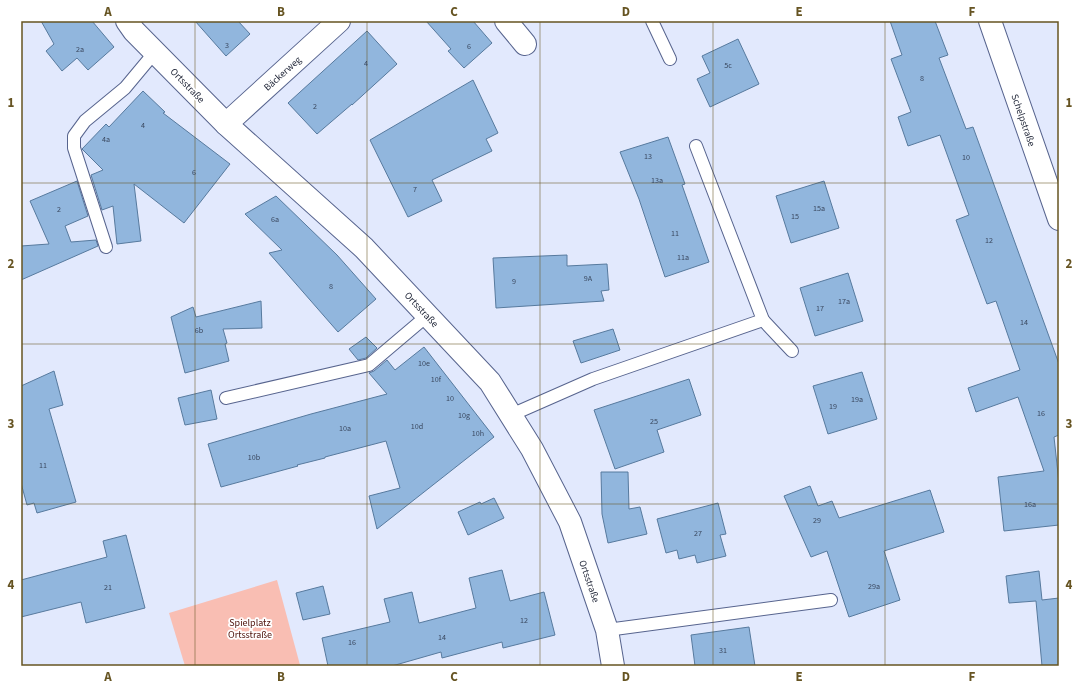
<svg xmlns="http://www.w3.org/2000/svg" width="1080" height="687" font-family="'Source Sans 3',sans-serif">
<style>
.green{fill:#f9beb3}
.building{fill:#91b6dd;stroke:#577a9e}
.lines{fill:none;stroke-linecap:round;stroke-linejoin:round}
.service-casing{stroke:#57648e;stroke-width:14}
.minor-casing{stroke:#57648e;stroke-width:24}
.service{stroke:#fff;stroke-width:12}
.minor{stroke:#fff;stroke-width:22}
.grid{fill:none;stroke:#665422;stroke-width:1;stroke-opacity:0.55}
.labels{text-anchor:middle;stroke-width:3.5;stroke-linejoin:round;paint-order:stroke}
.number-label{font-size:8px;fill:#3a485f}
.street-label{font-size:10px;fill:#1d2335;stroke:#fff}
.park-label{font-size:10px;fill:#4d120b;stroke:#fff}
.neatline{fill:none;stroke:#665422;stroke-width:1.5}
.grid-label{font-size:13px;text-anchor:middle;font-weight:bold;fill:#665422}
</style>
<rect width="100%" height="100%" fill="#e2e9fd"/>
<path class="green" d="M277,580L300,665L297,666H185L169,613Z"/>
<g class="building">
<path d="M41,21H92L114,47L88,70L77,58L62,71L46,51L54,44Z"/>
<path d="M195,21H238L250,34L226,56Z"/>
<path d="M426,21H473L492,43L464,68L448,51L451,49Z"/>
<path d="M890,21H935L948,55L939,58L966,129L973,127L1059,364V435L1054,437L1059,483V525L1004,531L998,477L1044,471L1018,397L976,412L968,388L1020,370L996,301L987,304L956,220L969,215L940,135L908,146L898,117L911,112L891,59L902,55Z"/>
<path d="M367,31L397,64L352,105V104L317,134L288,103Z"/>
<path d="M738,39L759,84L710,107L697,79L710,73L702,56Z"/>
<path d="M473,80L498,133L486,139L492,151L432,180L442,201L408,217L370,140Z"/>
<path d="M143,91L165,112L163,113L230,164L184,223L134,184L141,241L117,244L113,206L102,210L91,175L103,170L82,149L106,124L109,127Z"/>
<path d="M668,137L685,184L682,185L709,262L665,277L639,199L620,152Z"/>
<path d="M77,181L88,216L65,226L71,242L96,240L98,246L21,280V246L49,244L30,201Z"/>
<path d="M824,181L839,228L791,243L776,196Z"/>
<path d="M276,196L337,255L376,299L338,332L269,253L282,250L245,214Z"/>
<path d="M567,255V266L607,264L609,290L601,291L604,301L496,308L493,258Z"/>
<path d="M848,273L863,321L815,336L800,288Z"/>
<path d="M261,301L262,328L223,329L227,343L225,344L229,361L185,373L171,317L193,307L196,317Z"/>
<path d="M613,329L620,350L581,363L573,341Z"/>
<path d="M366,337L377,348L366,358L358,360L349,349Z"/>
<path d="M424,347L494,437L377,529L369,496L400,488L386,441L325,457V458L297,465L298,466L221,487L208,444L311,414L387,394L369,373L374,371L387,360L395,370Z"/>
<path d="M54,371L63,405L49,409L76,502L37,513L34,503L27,505L21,483V386Z"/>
<path d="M862,372L877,419L828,434L813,386Z"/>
<path d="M689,379L701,415L657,430L664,452L615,469L594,410Z"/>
<path d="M211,390L217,419L185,425L178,398Z"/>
<path d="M601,472H628L629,509L640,507L647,534L608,543L602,514Z"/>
<path d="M810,486L818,506L832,501L839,518L930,490L944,532L884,551L900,600L849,617L827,551L811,557L784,496Z"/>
<path d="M494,498L504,518L468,535L458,512L480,502L481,504Z"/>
<path d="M718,503L726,534L720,535L726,556L697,563L695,555L679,559L677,550L666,553L657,519Z"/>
<path d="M126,535L145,608L86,623L81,602L21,617V580L107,557L103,541Z"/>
<path d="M502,570L510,601L544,592L555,635L503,648L502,642L442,658L441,652L392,666H328L322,638L390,622L384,599L412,592L419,623L476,608L469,578Z"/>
<path d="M1039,571L1042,600L1059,598V666H1042L1036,601L1009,603L1006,576Z"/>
<path d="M323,586L330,614L303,620L296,593Z"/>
<path d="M749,627L755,666H695L691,635Z"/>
</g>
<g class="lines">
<defs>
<g id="service">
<path d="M652,21L670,59"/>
<path d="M106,247L74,148V136L85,121L125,88L155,52"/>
<path d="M763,320L792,351"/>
<path d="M226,398L369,365L428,315"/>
<path d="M511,415L593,379L763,320L696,146"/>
<path d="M607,630L831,600"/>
</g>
<g id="minor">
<path d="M127,21L134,31L226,124L364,248L490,382L532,449L570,522L607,630L613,666"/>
<path d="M506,21L525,44"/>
<path d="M990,21L1059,219"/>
<path d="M226,124L339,21"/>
</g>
</defs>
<use href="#service" class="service-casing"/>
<use href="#minor" class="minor-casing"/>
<use href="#service" class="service"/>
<use href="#minor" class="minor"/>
</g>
<path class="grid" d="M195,21V666M367,21V666M540,21V666M713,21V666M885,21V666M21,183H1059M21,344H1059M21,504H1059"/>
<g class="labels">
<g class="number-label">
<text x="227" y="48">3</text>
<text x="469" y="49">6</text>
<text x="80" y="52">2a</text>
<text x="366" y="66">4</text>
<text x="728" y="68">5c</text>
<text x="922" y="81">8</text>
<text x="315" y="109">2</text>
<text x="143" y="128">4</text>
<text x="106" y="142">4a</text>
<text x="648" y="159">13</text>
<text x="966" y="160">10</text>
<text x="194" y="175">6</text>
<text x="657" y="183">13a</text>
<text x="415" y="192">7</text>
<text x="819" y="211">15a</text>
<text x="59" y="212">2</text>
<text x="795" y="219">15</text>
<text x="275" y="222">6a</text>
<text x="675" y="236">11</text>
<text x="989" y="243">12</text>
<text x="683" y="260">11a</text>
<text x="588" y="281">9A</text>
<text x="514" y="284">9</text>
<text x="331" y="289">8</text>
<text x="844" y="304">17a</text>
<text x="820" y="311">17</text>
<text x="1024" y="325">14</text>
<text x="199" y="333">6b</text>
<text x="424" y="366">10e</text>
<text x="436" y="382">10f</text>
<text x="450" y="401">10</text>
<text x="857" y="402">19a</text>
<text x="833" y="409">19</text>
<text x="1041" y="416">16</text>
<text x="464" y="418">10g</text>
<text x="654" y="424">25</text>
<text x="417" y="429">10d</text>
<text x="345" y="431">10a</text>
<text x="478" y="436">10h</text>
<text x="254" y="460">10b</text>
<text x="43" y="468">11</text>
<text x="1030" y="507">16a</text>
<text x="817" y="523">29</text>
<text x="698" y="536">27</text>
<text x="874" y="589">29a</text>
<text x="108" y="590">21</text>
<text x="524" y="623">12</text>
<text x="442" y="640">14</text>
<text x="352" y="645">16</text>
<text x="723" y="653">31</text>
</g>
<g class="street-label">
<text transform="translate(282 73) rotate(-42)" y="4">Bäckerweg</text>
<text transform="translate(188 85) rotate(46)" y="4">Ortsstraße</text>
<text transform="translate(1024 120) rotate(71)" y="4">Schelpstraße</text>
<text transform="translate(422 309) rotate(47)" y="4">Ortsstraße</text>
<text transform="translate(590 581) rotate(71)" y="4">Ortsstraße</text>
</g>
<g class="park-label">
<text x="250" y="626">Spielplatz<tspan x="250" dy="12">Ortsstraße</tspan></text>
</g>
</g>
<rect width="1080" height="687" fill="none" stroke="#ffffff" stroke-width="44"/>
<rect x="22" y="22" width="1036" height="643" class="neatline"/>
<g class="grid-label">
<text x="108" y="16">A</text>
<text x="281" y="16">B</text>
<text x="454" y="16">C</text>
<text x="626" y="16">D</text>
<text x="799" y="16">E</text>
<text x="972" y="16">F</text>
<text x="11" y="107">1</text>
<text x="1069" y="107">1</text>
<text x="11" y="268">2</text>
<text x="1069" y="268">2</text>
<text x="11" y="428">3</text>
<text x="1069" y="428">3</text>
<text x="11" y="589">4</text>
<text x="1069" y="589">4</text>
<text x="108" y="681">A</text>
<text x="281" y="681">B</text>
<text x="454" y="681">C</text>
<text x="626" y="681">D</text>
<text x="799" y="681">E</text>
<text x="972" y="681">F</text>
</g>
</svg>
